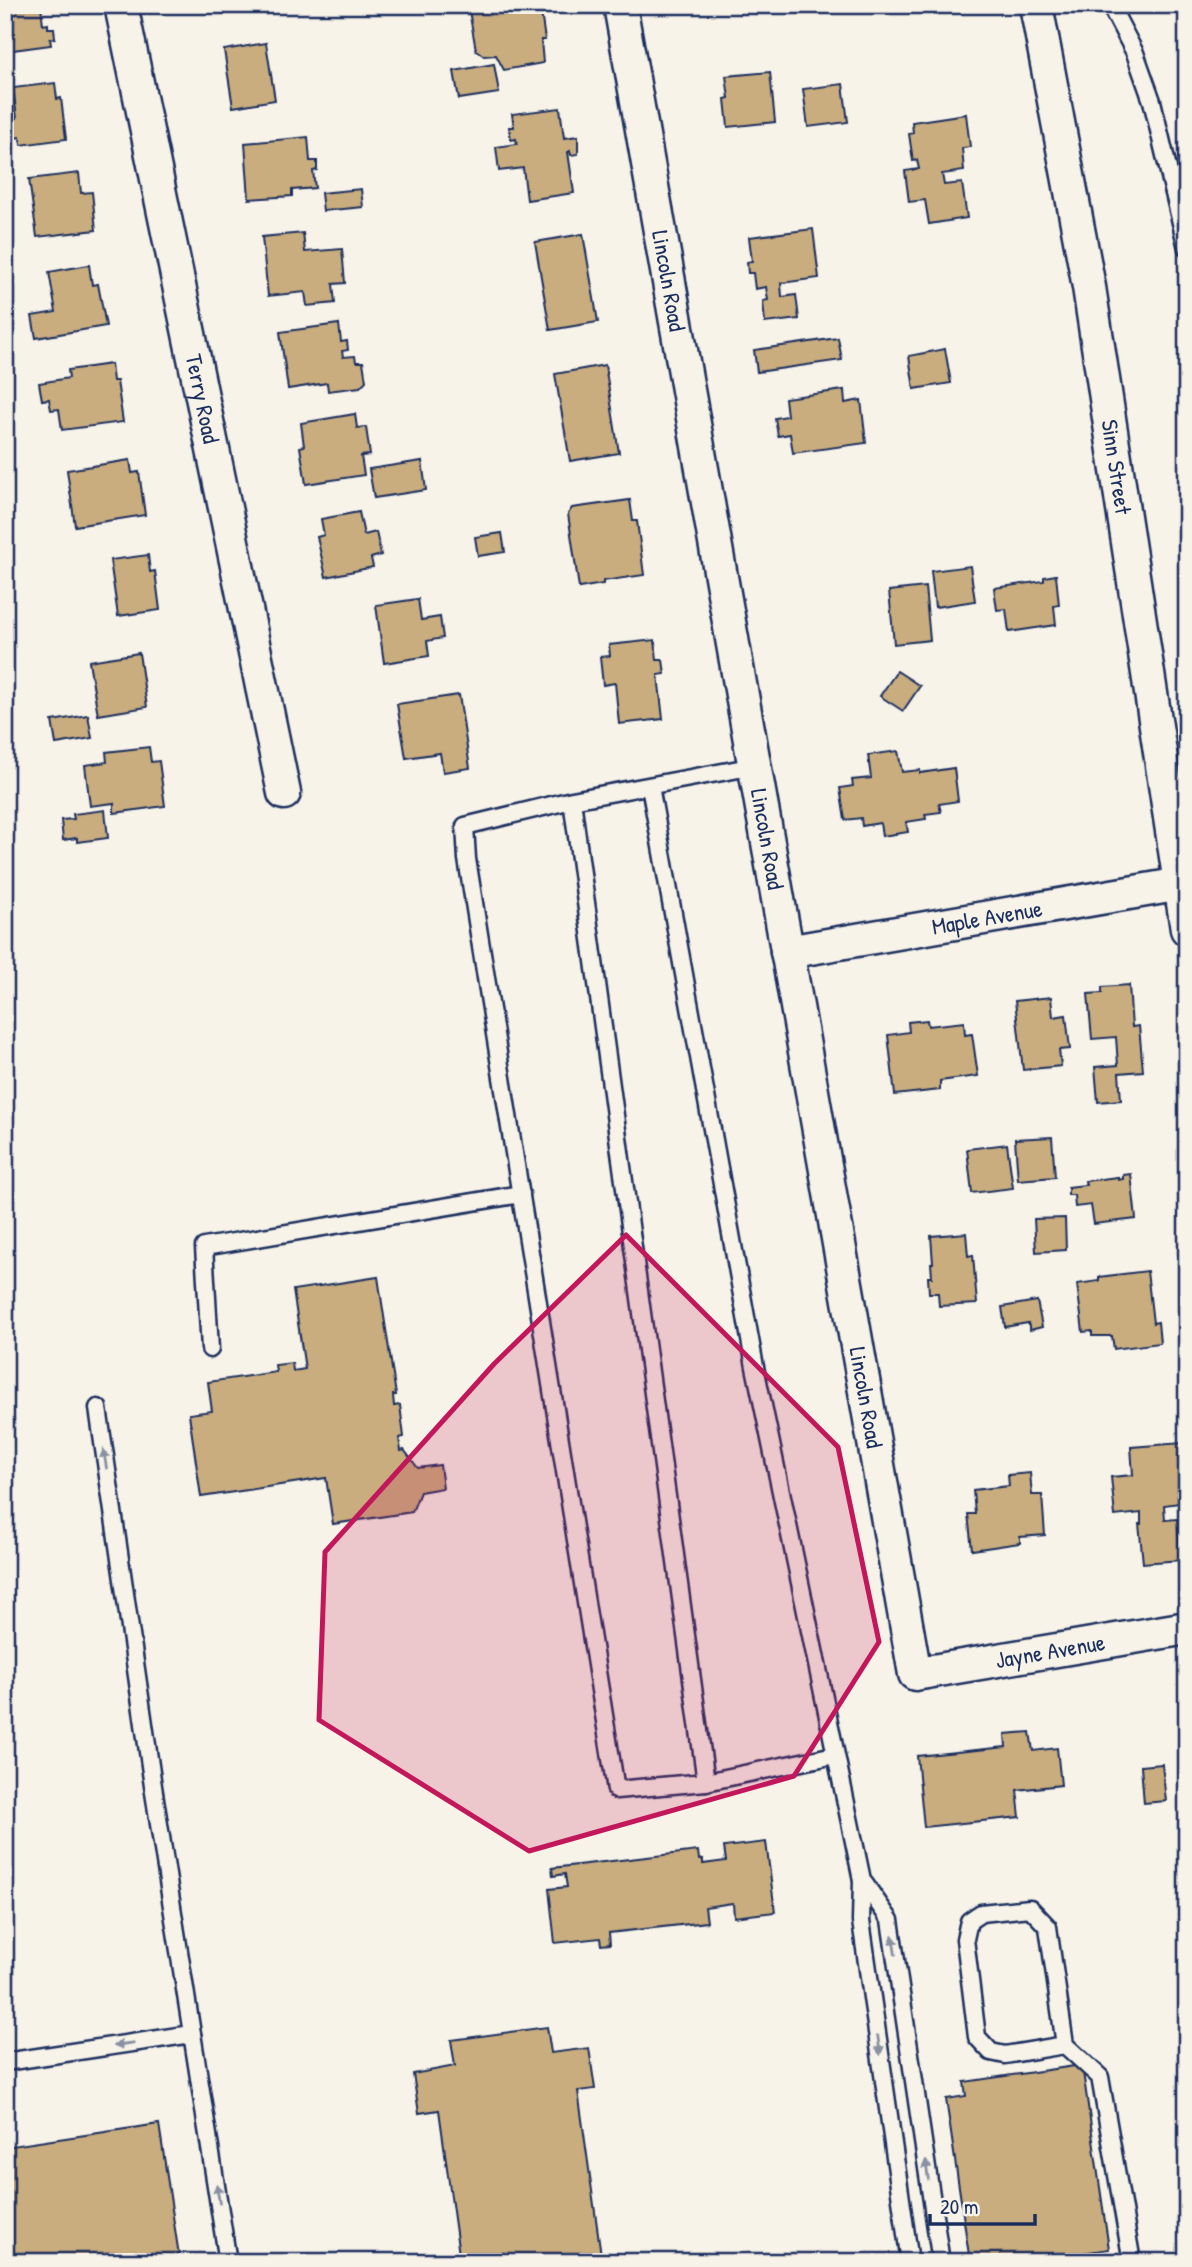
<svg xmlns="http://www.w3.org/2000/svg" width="1192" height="2267" font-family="'Patrick Hand',sans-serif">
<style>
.building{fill:#c9ad7e;stroke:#1b2f5e;stroke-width:2}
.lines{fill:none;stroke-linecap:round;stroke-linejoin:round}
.lane-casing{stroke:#1b2f5e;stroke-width:21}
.street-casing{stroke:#1b2f5e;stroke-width:37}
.lane{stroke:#f7f3e8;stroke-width:16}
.street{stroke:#f7f3e8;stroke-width:32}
.oneway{fill:#8991a3}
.marked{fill:#c2185b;fill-opacity:0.2;stroke:#c2185b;stroke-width:5;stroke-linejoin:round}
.labels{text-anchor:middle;stroke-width:7;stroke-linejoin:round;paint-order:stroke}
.street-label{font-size:23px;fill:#1b2f5e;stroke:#f7f3e8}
</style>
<rect width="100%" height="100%" fill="#f7f3e8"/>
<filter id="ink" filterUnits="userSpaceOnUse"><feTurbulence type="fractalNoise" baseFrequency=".0143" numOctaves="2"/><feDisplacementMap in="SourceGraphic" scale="14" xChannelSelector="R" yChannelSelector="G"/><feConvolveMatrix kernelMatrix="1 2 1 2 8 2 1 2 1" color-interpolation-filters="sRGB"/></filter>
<g filter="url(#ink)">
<g class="building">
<path d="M5,5H41L43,25L48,24V28H54L55,38L50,39L51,45L5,51Z"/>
<path d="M210,5H250L210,10Z"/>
<path d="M468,5H540L545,40H541L543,63L504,70L496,55L484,56L476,50Z"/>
<path d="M907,5H963L908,12Z"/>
<path d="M266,43L275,100L233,107L224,50Z"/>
<path d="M494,64L499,93L459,99L454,71Z"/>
<path d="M770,72L775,122L728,127L725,99L729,98L726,76Z"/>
<path d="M55,83L57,99L61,98L66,139L21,145L20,137L5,140V120L17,118L13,88Z"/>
<path d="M843,84L848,122L808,127L803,89Z"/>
<path d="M560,108L564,138L578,136V154L571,155L570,151L568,152L574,193L527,200L523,168L499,171L496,147L517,144L516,139L511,140L509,127H514L512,114Z"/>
<path d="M966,114L970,147L962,148L964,171L942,174L944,185L962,183L967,218L929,224L925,200L909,202L905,171L919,169L917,160L913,161L909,134L913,133L912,122Z"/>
<path d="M308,137L310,161H317V170L313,171L315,188L292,190V196L249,199L245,143Z"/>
<path d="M79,173L81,193L92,192L96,230L37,237L29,179Z"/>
<path d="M361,189L363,207L323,211L321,193Z"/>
<path d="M813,229L819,278L781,283L782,297L796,295L799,319L765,323L763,301L768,300L766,287L755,289L753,273H748L747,262L752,261L749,237Z"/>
<path d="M303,233L305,252L342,249L345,283L333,284L335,303L307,306L305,292L268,296L262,237Z"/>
<path d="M583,234L598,322L550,330L535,242Z"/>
<path d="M89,265L92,285L98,284L106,326L36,338L32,316L56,312L49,272Z"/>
<path d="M339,324L341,342L347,341L348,350L342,351L343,357L355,356L356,362H363L366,381L360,387L328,391L327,383L288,389L280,332Z"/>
<path d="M838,338L842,360L757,372L754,350Z"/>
<path d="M945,349L951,383L914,389L909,356Z"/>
<path d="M111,364L113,381H117L123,422L62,430L59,409L51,410L49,399L42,400L39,383L69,378L68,370Z"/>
<path d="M605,365L619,453L570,461L555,374Z"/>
<path d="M844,390L845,403L861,400L866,443L793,453L790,434L778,436L775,418L787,416L785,398Z"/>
<path d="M355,414L357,428L366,427L370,455L361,456L364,475L306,484L300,447L304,446L301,423Z"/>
<path d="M130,460L132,473L139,472L145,515L75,526L67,470Z"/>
<path d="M422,461L426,490L374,498L369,469Z"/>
<path d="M630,500L633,521H637L644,575L603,581V584L579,588L568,514L572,508Z"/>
<path d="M359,512L364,535L376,532L381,555L371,558L373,567L326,577L317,537L324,535L321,519Z"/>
<path d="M502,533L505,552L478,556L475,537Z"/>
<path d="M148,555L150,572L155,571L160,610L118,616L110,560Z"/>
<path d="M970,566L975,601L935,607L931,571Z"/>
<path d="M1056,575L1059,605L1054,606L1056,625L1009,632L1006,609L997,610L994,588L1044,581V577Z"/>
<path d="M925,587L930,640L894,644L889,591Z"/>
<path d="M418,599L421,620L440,617L443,638L427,641L429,656L384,663L376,605Z"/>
<path d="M1187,622V667L1181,623Z"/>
<path d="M655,640L657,660H663L665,674L658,675L663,719L619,724L615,683L603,685L600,657L610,656L609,645Z"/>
<path d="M139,653L147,707L98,715L89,661Z"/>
<path d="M897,671L920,686L903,711L880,696Z"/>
<path d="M459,695L470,768L443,772L440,753L406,758L397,704Z"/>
<path d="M88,715L92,738L56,744L52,721Z"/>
<path d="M149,747L151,762L159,761L165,806L114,813V803L90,806L85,765L107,762L106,752Z"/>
<path d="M898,751L902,772L920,770V773L954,768L958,801L939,804L941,812L925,814L926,819L906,822L908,832L882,836L880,823L862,826L861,818L845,820L840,788L853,786L852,780L871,778L868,755Z"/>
<path d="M105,810L108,838L77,842V838L63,840L61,820L74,819L73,814Z"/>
<path d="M1129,985L1132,1027L1139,1026L1143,1071L1119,1073L1121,1100L1098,1102L1095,1067L1118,1065L1116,1037L1092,1039L1088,994L1102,993V987Z"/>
<path d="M1051,997L1053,1017L1066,1015L1070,1049L1059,1050L1061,1066L1023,1070L1015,1001Z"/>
<path d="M927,1020L928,1026L964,1022L965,1035L972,1034L978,1076L940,1081V1090L895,1095L888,1035L909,1032L908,1022Z"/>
<path d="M1052,1137L1055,1177L1018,1180L1015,1139Z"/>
<path d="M1007,1144L1013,1188L972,1193L967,1149Z"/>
<path d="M1131,1174L1136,1219L1094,1224L1091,1205L1075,1207L1074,1195H1068V1187L1086,1185L1085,1181L1118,1177V1180L1123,1179V1175Z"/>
<path d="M1065,1218L1066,1250L1036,1252L1034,1219Z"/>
<path d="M966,1233L968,1256L973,1255L977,1304L939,1306L938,1293H929L928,1277H932L931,1263H933L931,1236Z"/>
<path d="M1147,1271L1153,1323L1158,1322L1160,1343L1114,1349L1112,1336H1092V1331L1083,1332L1077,1284L1099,1281V1277Z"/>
<path d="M378,1277L396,1395H393L394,1406L400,1405L404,1437L399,1438L401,1451L404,1450L418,1468L440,1465L443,1488L420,1492L412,1512L333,1524L326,1478L201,1497L189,1414L212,1411L208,1382L276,1372L275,1365L292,1363L293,1371L305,1369L293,1290Z"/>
<path d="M1037,1301L1042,1327L1030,1330L1028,1323L1005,1327L1002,1307Z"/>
<path d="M1182,1443L1187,1502L1164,1505L1165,1520L1177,1519L1181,1560L1143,1563L1139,1524H1141V1513L1115,1516L1111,1477L1133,1475L1131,1447Z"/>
<path d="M1030,1473L1032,1495H1042L1045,1535L1020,1537V1543L972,1550L968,1514H975L973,1490L1009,1486L1008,1475Z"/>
<path d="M1030,1732L1033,1751L1057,1748L1061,1785L1017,1790L1020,1817L924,1827L917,1756L1006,1747L1005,1734Z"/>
<path d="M1162,1764L1166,1801L1144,1803L1141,1766Z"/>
<path d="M766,1842L775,1912L734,1917L733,1903L705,1907L707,1922L609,1933L610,1944L601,1945L600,1938L555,1943L549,1889L567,1887L565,1874L553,1876L552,1868L698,1851L699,1860L703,1859V1864L726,1861L724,1847Z"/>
<path d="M547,2027L551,2053L589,2048L595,2089L578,2091L602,2262H460L439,2110L419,2113L413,2074L455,2066L451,2040Z"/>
<path d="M1082,2065L1109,2249L1025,2262H970L946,2099L966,2096L964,2082Z"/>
<path d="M159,2124L180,2262H5V2147Z"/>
</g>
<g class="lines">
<defs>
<g id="lane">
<path d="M1110,5L1135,53L1152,101L1187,248"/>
<path d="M650,786L755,1367L862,1880L861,1921L910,2262"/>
<path d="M572,800L465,826L467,859L616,1790L706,1782L572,800L755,766"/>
<path d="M210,1349L204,1247L521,1194"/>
<path d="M98,1408L153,1786L228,2262"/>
<path d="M706,1782L835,1755"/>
<path d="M862,1880L890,1920L941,2262"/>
<path d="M1065,2045L1005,2055L991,2052L977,2037L965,1939L969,1921L981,1913L1030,1908L1048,1927L1065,2045L1100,2077L1132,2262"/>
<path d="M5,2062L192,2034"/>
</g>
<g id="street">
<path id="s1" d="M121,5L284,793"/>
<path id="s2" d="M620,5L915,1674L1187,1628"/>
<path id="s3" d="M1036,5L1089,287L1187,929"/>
<path id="s4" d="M787,952L1187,883"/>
</g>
</defs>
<use href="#lane" class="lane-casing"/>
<use href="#street" class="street-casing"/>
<use href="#lane" class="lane"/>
<use href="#street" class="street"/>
</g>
<defs><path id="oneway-solid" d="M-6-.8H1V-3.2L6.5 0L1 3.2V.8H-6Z" transform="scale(1.75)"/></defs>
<g class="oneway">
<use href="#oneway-solid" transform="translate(105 1459) rotate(-99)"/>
<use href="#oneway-solid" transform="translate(894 1945) rotate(-98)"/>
<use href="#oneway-solid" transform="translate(124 2044) rotate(172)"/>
<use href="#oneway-solid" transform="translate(879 2045) rotate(82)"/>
<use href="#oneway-solid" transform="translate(927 2170) rotate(-98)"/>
<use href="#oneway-solid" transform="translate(218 2194) rotate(-99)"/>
</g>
</g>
<path class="marked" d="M626,1235L838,1447L879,1642L794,1776L529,1851L319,1720L325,1552L494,1364Z"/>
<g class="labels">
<g class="street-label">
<text dy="8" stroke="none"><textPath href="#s2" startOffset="280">Lincoln Road</textPath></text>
<text dy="8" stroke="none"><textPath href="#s1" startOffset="402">Terry Road</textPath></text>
<text dy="8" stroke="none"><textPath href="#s3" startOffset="469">Sinn Street</textPath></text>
<text dy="8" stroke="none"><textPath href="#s2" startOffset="847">Lincoln Road</textPath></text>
<text dy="8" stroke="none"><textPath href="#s4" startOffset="203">Maple Avenue</textPath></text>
<text dy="8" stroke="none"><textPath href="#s2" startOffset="1414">Lincoln Road</textPath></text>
<text dy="8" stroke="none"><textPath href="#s2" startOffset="1832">Jayne Avenue</textPath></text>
</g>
</g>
<rect width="1192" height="2267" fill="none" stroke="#f7f3e8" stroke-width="28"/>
<rect x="14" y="14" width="1164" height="2239" fill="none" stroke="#1b2f5e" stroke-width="2.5" filter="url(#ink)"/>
<path d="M930 2214v10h105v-10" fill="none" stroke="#1b2f5e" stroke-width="3.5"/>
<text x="940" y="2214" font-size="21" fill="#1b2f5e" stroke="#f7f3e8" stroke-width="5" paint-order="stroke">20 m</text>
</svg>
